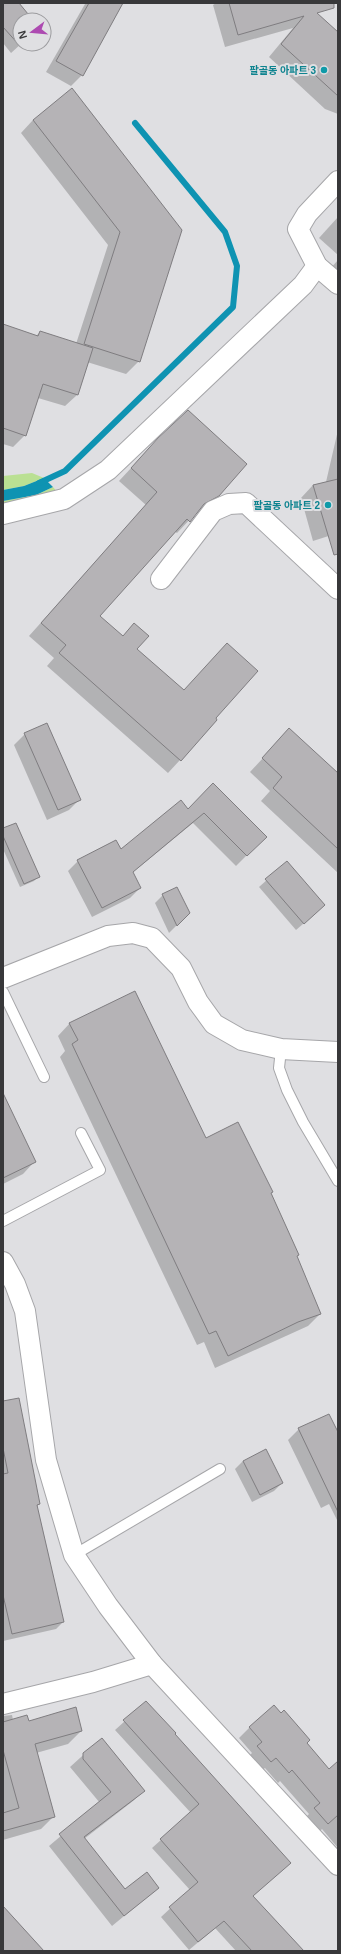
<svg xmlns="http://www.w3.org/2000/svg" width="341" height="1954" font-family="Arial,'Noto Sans KR',sans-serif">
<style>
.green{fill:#bae093}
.water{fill:#0e93b2}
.shadow{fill:#0003}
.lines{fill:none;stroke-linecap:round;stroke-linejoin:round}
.stream{stroke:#0e93b2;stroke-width:6}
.building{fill:#b5b3b6;stroke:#7f7d80}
.lane-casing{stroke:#a6a6a9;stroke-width:12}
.street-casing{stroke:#a6a6a9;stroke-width:22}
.lane{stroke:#fff;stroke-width:10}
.street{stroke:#fff;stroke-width:20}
.culture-dot{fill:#0f9aa8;stroke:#dfdfe2;stroke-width:1.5}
.labels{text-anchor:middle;stroke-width:4;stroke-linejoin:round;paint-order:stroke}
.culture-label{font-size:10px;font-weight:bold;fill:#0d838f;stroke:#dfdfe2;text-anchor:end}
</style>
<rect width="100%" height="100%" fill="#dfdfe2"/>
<g class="green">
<path d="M32,473L44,478L24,486L3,490V476Z"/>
<path d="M53,487L59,494L3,510V501L36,495Z"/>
</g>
<path class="water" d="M44,478L53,487L36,495L3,501V490L24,486Z"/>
<g class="shadow">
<path d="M3,3H17L32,20H20L21,44L11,53L3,43Z"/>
<path d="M114,3L82,75L71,86L46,72L85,4Z"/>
<path d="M216,3H305L338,33V114L325,109L269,57L293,28L225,47L213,5Z"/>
<path d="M33,120L181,230L139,361L126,374L87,362L77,395L65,406L38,398L25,435L13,447L3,444V326L36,336L40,332L76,344L108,245L21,133Z"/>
<path d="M338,217V255L319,238Z"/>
<path d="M338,260V277L330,269Z"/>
<path d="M338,430V533L313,541L301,498L313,485L326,482Z"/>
<path d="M146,452L218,495L205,508L196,513L177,533L174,531L99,616L122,637L134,624L136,649L214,718L180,760L168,773L47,666L54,658L29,636L146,505L119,481Z"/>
<path d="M25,734L80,799L69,810L47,820L14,745Z"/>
<path d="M277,743L338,775V873L261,801L270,791L250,772Z"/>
<path d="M213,784L265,837L236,866L193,823L132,873L140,888L130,898L92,917L68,871L78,861L121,851L188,810Z"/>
<path d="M3,829L38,877L34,881L20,887L3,849Z"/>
<path d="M287,862L317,912L296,930L259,887Z"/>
<path d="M163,895L189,913L169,933L155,903Z"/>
<path d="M70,1023L270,1193L320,1314L308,1326L215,1368L204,1342L197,1345L60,1057L65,1051L58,1036Z"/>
<path d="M3,1096L35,1161L23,1174L3,1184Z"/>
<path d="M3,1402L39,1504L37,1506L63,1622L56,1629L3,1641Z"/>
<path d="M299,1429L338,1434L337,1520L329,1504L321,1508L288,1440Z"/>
<path d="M243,1461L282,1483L274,1491L252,1502L235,1469Z"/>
<path d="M145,1703L173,1734L252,1897L303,1951H236L215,1928L189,1950L161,1917L190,1890L152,1848L191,1813L115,1730Z"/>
<path d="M12,1715L13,1720L81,1731L68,1744L36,1753L54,1816L41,1829L3,1840V1716Z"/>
<path d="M250,1727L306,1743L328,1771L338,1776V1848L322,1829L317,1834L304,1819L309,1814L280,1781L278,1783L265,1768L259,1772L247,1758L252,1753L239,1738Z"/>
<path d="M101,1739L144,1790L133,1801L84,1839L125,1891L158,1888L112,1926L49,1846L100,1803L70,1767Z"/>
</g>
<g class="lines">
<path class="stream" d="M39,483L65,471L233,307L237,266L225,232L135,123"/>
</g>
<g class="building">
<path d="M3,3H19L33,20H20V44H22L20,46L3,27Z"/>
<path d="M89,3H123L83,76L56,61Z"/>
<path d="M229,3H334V8L317,13L338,32V96L281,44L304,16L238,35Z"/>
<path d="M72,88L182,230L140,362L84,344L120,232L33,120Z"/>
<path d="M3,324L38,336L40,331L93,348L78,395L43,384L26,436L3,428Z"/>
<path d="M188,410L247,464L219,496L204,504L190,522L187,519L100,616L123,636L134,623L149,636L137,649L184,690L227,643L258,671L216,718L217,720L181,761L59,653L66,645L41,623L157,492L131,468L158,438Z"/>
<path d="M338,479V554L334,555L313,485Z"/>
<path d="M47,723L81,800L58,810L24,733Z"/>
<path d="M289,728L338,773V849L273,788L282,777L262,758Z"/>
<path d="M213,783L267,837L247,856L204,813L133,872L141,888L102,908L77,860L116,840L121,849L181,800L188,809Z"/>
<path d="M16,823L40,877L24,884L3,836V828Z"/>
<path d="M287,861L325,905L304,924L265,879Z"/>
<path d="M177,887L190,913L177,926L162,894Z"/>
<path d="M135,991L206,1138L238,1122L273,1192L271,1193L299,1255L297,1256L321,1314L298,1322L228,1356L216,1331L209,1334L72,1044L78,1040L69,1023Z"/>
<path d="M3,1093L36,1162L3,1178Z"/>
<path d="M19,1398L40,1504L37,1505L64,1622L12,1634L3,1595V1474L8,1473L3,1448V1401Z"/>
<path d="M329,1414L338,1432V1512L298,1428Z"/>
<path d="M266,1449L283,1483L260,1495L243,1461Z"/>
<path d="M146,1701L176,1733L175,1734L291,1863L253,1896L304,1951H252L224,1921L198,1942L169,1907L198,1882L160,1839L199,1804L123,1720Z"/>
<path d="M274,1705L281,1713L284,1710L304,1733L310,1740L307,1743L329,1769L338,1761V1815L328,1824L314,1808L320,1803L292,1770L289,1773L276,1758L271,1762L257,1746L262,1742L249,1727Z"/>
<path d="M76,1707L82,1731L35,1744L55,1817L3,1831V1813L19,1808L3,1750V1722L27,1715L29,1721Z"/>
<path d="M102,1738L145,1791L84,1837L125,1889L147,1872L159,1888L124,1916L59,1834L111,1792L83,1759V1753Z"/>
<path d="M3,1906L44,1951H3Z"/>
</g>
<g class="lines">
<defs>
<g id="lane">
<path d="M3,992L44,1077"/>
<path d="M281,1049L279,1068L287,1090L303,1122L338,1181"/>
<path d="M3,1221L100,1170L81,1133"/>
<path d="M74,1555L220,1469"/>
</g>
<g id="street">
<path d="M338,181L307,214L298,229L317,266L338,284"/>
<path d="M3,514L64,499L108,470L303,285L317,266"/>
<path d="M161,579L213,511L229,504L246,503L338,589"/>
<path d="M3,978L108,936L133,933L152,938L181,968L198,1002L214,1024L242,1040L281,1049L338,1052"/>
<path d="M3,1262L15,1284L25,1311L46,1460L74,1555L108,1606L152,1664"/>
<path d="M3,1704L93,1682L152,1664L338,1865"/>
</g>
</defs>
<use href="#lane" class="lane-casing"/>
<use href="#street" class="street-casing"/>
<use href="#lane" class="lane"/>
<use href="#street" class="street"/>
</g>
<g class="culture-dot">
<circle cx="324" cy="70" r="4"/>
<circle cx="328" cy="505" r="4"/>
</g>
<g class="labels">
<g class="culture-label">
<text x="316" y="74">팔골동 아파트 3</text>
<text x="320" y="509">팔골동 아파트 2</text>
</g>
</g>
<rect width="341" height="1954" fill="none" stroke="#38383a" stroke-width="8"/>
<g transform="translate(32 32) rotate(254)"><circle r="19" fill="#dfdfe2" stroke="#9c9c9f"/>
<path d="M0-3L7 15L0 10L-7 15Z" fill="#ad4ab1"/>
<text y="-6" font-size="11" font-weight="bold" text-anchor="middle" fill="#38383a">N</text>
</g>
</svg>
